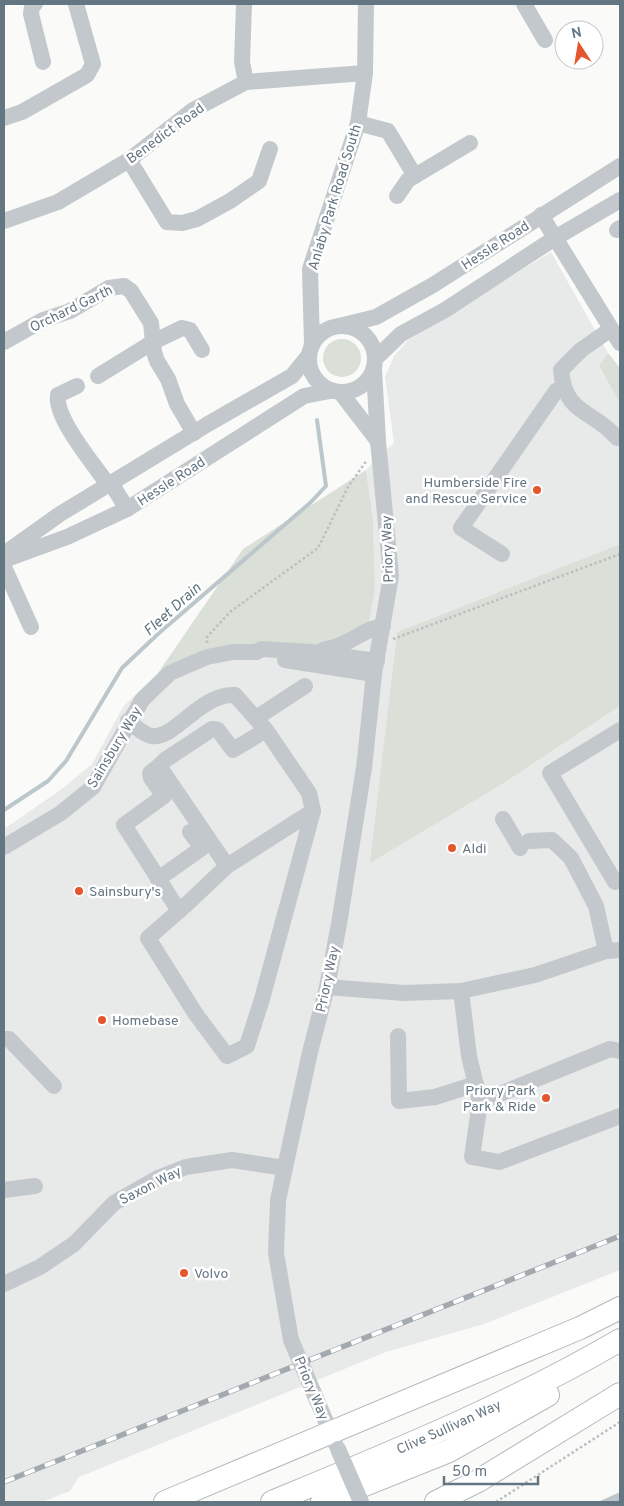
<svg xmlns="http://www.w3.org/2000/svg" width="624" height="1506" font-family="Overpass,sans-serif">
<style>
.built{fill:#e8e9e9}
.green{fill:#dadfd7}
.water{fill:#bbc7cb}
.lines{fill:none;stroke-linecap:round;stroke-linejoin:round}
.stream{stroke:#bbc7cb;stroke-width:4}
.highway-casing{stroke:#b4b9bd;stroke-width:24}
.path{stroke:#bbbfc2;stroke-width:2.5;stroke-dasharray:2.5 2.5;stroke-linecap:butt}
.minor{stroke:#c3c8cc;stroke-width:16}
.highway{stroke:#fff;stroke-width:22}
.rail-casing{stroke:#a2aab0;stroke-width:5.5}
.rail{stroke:#fff;stroke-width:4;stroke-dasharray:11;stroke-linecap:butt}
.minor-bridge{stroke:#c3c8cc;stroke-width:16}
.poi-dot{fill:#e4572e;stroke:#fff;stroke-width:2}
.labels{text-anchor:middle;stroke-width:5;stroke-linejoin:round;paint-order:stroke}
.street-label{font-size:14px;fill:#657683;stroke:#fff}
.poi-label{font-size:14px;fill:#657683;stroke:#fff;text-anchor:start}
.water-label{font-size:15px;font-style:italic;fill:#60757c;stroke:#fff}
</style>
<rect width="100%" height="100%" fill="#fafaf8"/>
<path class="built" d="M551,252L608,353L599,367L620,404V544L397,632L371,862L504,783L620,706V1270L484,1324L386,1352L79,1477L70,1491L42,1502H4V829L59,791L92,764L123,707L158,673L220,648L365,638L375,588L373,519L366,470L394,443L385,377L394,356L409,339Z"/>
<g class="green">
<circle cx="342" cy="358" r="19"/>
<path d="M608,353L620,368V404L599,366Z"/>
<path d="M366,470L373,519L375,588L366,638L344,655L220,648L158,673L243,549Z"/>
<path d="M620,544V706L504,783L370,863L397,632Z"/>
</g>
<path class="water" d="M620,1492V1502H598Z"/>
<g class="lines">
<path class="stream" d="M4,810L48,781L66,761L122,668L159,633L310,503L326,486L317,420"/>
<defs>
<g id="highway">
<path d="M165,1502L580,1328L620,1308"/>
<path id="s1" d="M272,1502C390,1453 509,1405 620,1340"/>
<path d="M322,1502L449,1451L548,1395"/>
<path d="M436,1502L478,1481L620,1394"/>
</g>
</defs>
<use href="#highway" class="highway-casing"/>
<g class="path">
<path d="M393,639L620,554"/>
<path d="M207,643V637L230,612L318,548L348,487L367,460"/>
<path d="M496,1502L620,1422"/>
</g>
<g class="minor">
<path d="M35,4L32,6L31,14L43,62"/>
<path d="M244,4L242,62L246,82"/>
<path d="M524,4L545,40"/>
<path d="M4,118L22,112L87,75L93,64L76,4"/>
<path d="M358,123L388,131L415,176"/>
<path d="M129,160L167,222L182,223L197,219L230,201L259,181L270,149"/>
<path d="M397,196L408,180L470,143"/>
<path d="M541,215L620,343"/>
<path d="M4,221L58,202L129,160L193,110L246,82L365,73"/>
<path d="M617,230L620,228"/>
<circle cx="342" cy="359" r="33"/>
<path d="M339,326L376,317L433,285L620,166"/>
<path d="M611,329L581,350L561,370C565,416 593,409 617,438"/>
<path d="M4,342L43,320L70,311L109,288L124,286L131,291L151,323L154,352L157,361L168,379L177,404L194,433"/>
<path d="M312,345L310,269L358,123L365,73L366,4"/>
<path d="M376,358L401,334L445,310L555,238L620,200"/>
<path d="M98,376L153,342L182,328L190,330L202,350"/>
<path d="M77,386L58,395C54,418 95,465 108,485"/>
<path d="M341,393L378,441"/>
<path d="M111,483L127,509"/>
<path d="M4,554L60,514L208,424L292,376L309,355"/>
<path d="M502,554L461,528L556,391L563,387"/>
<path d="M4,560L67,537L127,509L304,396L330,391"/>
<path d="M4,567L31,627"/>
<path d="M323,650C349,646 362,629 383,626"/>
<path d="M285,660L374,674"/>
<path d="M256,718L305,686"/>
<path d="M128,721C135,726 142,734 151,736C175,740 200,693 235,695L266,730L309,793L313,811L262,999L247,1046L227,1056L195,1013L148,938L188,903L227,866L159,766L165,760L212,729L218,730L233,750L266,730"/>
<path d="M159,766L150,773L151,778L164,796L124,825L179,911"/>
<path d="M503,819L520,848"/>
<path d="M529,841L552,840L571,858L596,906L606,951"/>
<path d="M4,847L61,813L93,787L142,700L170,673L207,657L233,652H256L262,649L311,652L377,661"/>
<path d="M227,866L313,811"/>
<path d="M158,879L202,848L190,832"/>
<path d="M615,882L550,773L620,730"/>
<path d="M327,987L404,993L461,991L535,975L606,951L620,950"/>
<path d="M461,991L469,1056L480,1102L472,1157L499,1162L620,1116"/>
<path d="M398,1036L399,1101L435,1097L476,1084"/>
<path d="M4,1039H9L54,1086"/>
<path d="M480,1102L610,1049L620,1051"/>
<path d="M4,1190L35,1186"/>
<path d="M4,1284L40,1267L74,1244L114,1203L158,1178L186,1167L232,1160L285,1168"/>
<path d="M291,1340L276,1253L278,1200L310,1052L327,987L339,924L364,768L374,674L391,576L378,441L374,369"/>
<path d="M316,1398L335,1443"/>
</g>
<use href="#highway" class="highway"/>
<defs>
<path id="rail" d="M4,1482L620,1236"/>
</defs>
<use href="#rail" class="rail-casing"/>
<use href="#rail" class="rail"/>
<g class="minor-bridge">
<path d="M291,1340L316,1398"/>
<path d="M338,1449L361,1502"/>
</g>
</g>
<g class="poi-dot">
<circle cx="537" cy="490" r="5"/>
<circle cx="452" cy="848" r="5"/>
<circle cx="79" cy="891" r="5"/>
<circle cx="102" cy="1020" r="5"/>
<circle cx="546" cy="1098" r="5"/>
<circle cx="184" cy="1273" r="5"/>
</g>
<g class="labels">
<g class="street-label">
<text transform="translate(165 133) rotate(-36)" y="5">Benedict Road</text>
<text transform="translate(334 197) rotate(-73)" y="5">Anlaby Park Road South</text>
<text transform="translate(495 245) rotate(-33)" y="5">Hessle Road</text>
<text transform="translate(71 308) rotate(-26)" y="5">Orchard Garth</text>
<text transform="translate(171 481) rotate(-33)" y="5">Hessle Road</text>
<text transform="translate(387 549) rotate(-92)" y="5">Priory Way</text>
<text transform="translate(114 747) rotate(-59)" y="5">Sainsbury Way</text>
<text transform="translate(327 979) rotate(-78)" y="5">Priory Way</text>
<text transform="translate(150 1185) rotate(-27)" y="5">Saxon Way</text>
<text transform="translate(312 1388) rotate(67)" y="5">Priory Way</text>
<text dy="5" stroke="none"><textPath href="#s1" startOffset="192">Clive Sullivan Way</textPath></text>
</g>
<g class="poi-label">
<text x="527" y="487" text-anchor="end">Humberside Fire<tspan x="527" dy="16">and Rescue Service</tspan></text>
<text x="462" y="853">Aldi</text>
<text x="89" y="896">Sainsbury's</text>
<text x="112" y="1025">Homebase</text>
<text x="536" y="1095" text-anchor="end">Priory Park<tspan x="536" dy="16">Park &amp; Ride</tspan></text>
<text x="194" y="1278">Volvo</text>
</g>
<g class="water-label">
<text transform="translate(172 609) rotate(-42)" y="5">Fleet Drain</text>
</g>
</g>
<rect width="624" height="1506" fill="none" stroke="#657683" stroke-width="10"/>
<g transform="translate(579 45) rotate(348)"><circle r="24" fill="#ffffff" stroke="#c1c8cd"/>
<path d="M0-4L9 19L0 12L-9 19Z" fill="#e4572e"/>
<text y="-8" font-size="14" font-weight="bold" text-anchor="middle" fill="#657683">N</text>
</g>
<path d="M444 1476v8h94v-8" fill="none" stroke="#657683" stroke-width="2.5"/>
<text x="452" y="1476" font-size="15" fill="#657683" stroke="#ffffff" stroke-width="4" paint-order="stroke">50 m</text>
</svg>
